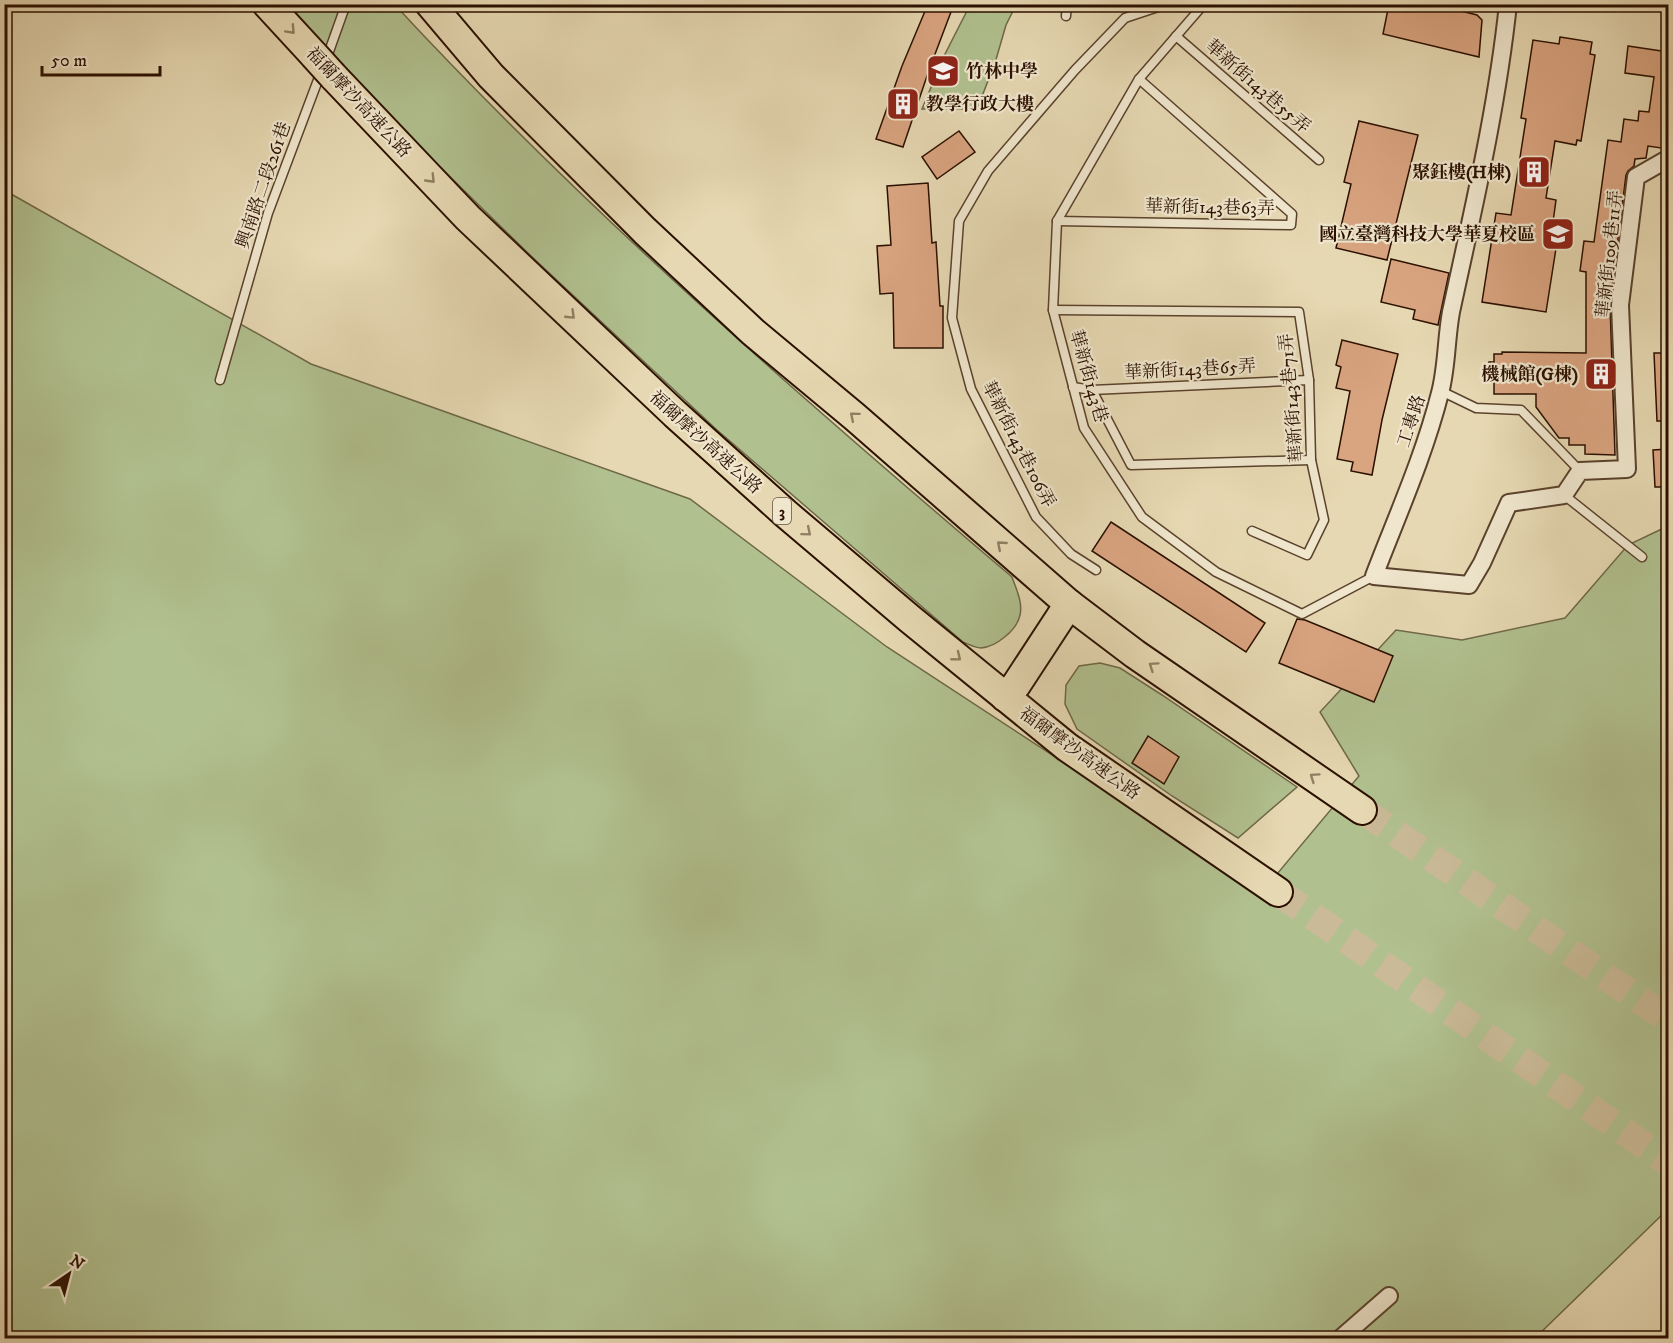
<svg xmlns="http://www.w3.org/2000/svg" width="1673" height="1343" font-family="'IM FELL DW Pica','Noto Serif TC',serif">
<style>
.green{fill:#b1c08f;stroke:#6e6848;stroke-width:1.5}
.building{fill:#d9a480;stroke:#2b1000;stroke-width:1.5}
.lines{fill:none;stroke-linecap:round;stroke-linejoin:round}
.motorway-tunnel{stroke:#caba97;stroke-width:28;stroke-dasharray:28 14;stroke-linecap:butt}
.service-casing{stroke:#5a422c;stroke-width:11}
.minor-casing{stroke:#5a422c;stroke-width:20}
.motorway-casing{stroke:#2b1000;stroke-width:32}
.service{stroke:#efe6cd;stroke-width:8}
.minor{stroke:#efe6cd;stroke-width:16}
.motorway{stroke:#e6d8b2;stroke-width:28}
.motorway-bridge-casing{stroke:#2b1000;stroke-width:32;stroke-linecap:butt}
.motorway-bridge{stroke:#e6d8b2;stroke-width:28}
.oneway{stroke:#927e62}
.labels{text-anchor:middle;stroke-width:4.5;stroke-linejoin:round;paint-order:stroke}
.shield{fill:#efe6cd;stroke:#66503e;stroke-width:1.5}
.shield-label{font-size:16px;font-weight:bold;fill:#2b1000}
.poi-label{font-size:18px;font-weight:bold;fill:#2b1000;stroke:#efe6cd;text-anchor:end}
.street-label{font-size:18px;fill:#2b1000;stroke:#efe6cd}
</style>
<rect width="100%" height="100%" fill="#e6d8b2"/>
<filter id="stains"><feTurbulence type="fractalNoise" baseFrequency=".00333" numOctaves="4"/><feColorMatrix values="0 0 0 0 .2 0 0 0 0 .09 0 0 0 0 .02 0 0 0 .5 -.17"/></filter>
<radialGradient id="worn" r=".72"><stop offset=".6" stop-color="#630" stop-opacity="0"/><stop offset="1" stop-color="#630" stop-opacity=".3"/></radialGradient>
<g class="green">
<path d="M288,5H395C586,211 798,395 1012,577C1016,589 1023,602 1020,615C1017,630 996,647 981,648C975,648 968,644 963,642L717,430L531,256L389,117Z"/>
<path d="M970,5H1016L1006,25L995,63L977,109H922L944,56Z"/>
<path d="M4,190L311,364L690,499L887,647L1262,892L1359,776L1320,712L1396,630L1462,640L1565,618L1628,545L1668,526V1211L1667,1210L1535,1338H5Z"/>
<path d="M1100,663L1120,668L1162,695L1297,787L1238,838L1172,796L1077,729L1065,704L1066,685L1079,666Z"/>
</g>
<g class="building">
<path d="M928,4H954L929,70L903,147L876,139L902,66Z"/>
<path d="M1389,4H1433L1477,15L1482,20L1479,57L1383,34Z"/>
<path d="M1560,37L1592,42L1590,54L1595,55L1581,141L1577,140L1576,145L1555,141L1546,198L1556,200L1553,222L1560,223L1546,312L1482,302L1496,213L1511,215L1526,119L1521,118L1533,40L1559,44Z"/>
<path d="M1628,46L1668,52V149L1648,146L1646,158L1635,159L1634,166L1628,171L1626,175L1610,304L1615,455L1585,454V445H1569V438H1559L1536,407V394H1494V376H1489V362H1494V354H1502V352L1586,353V272L1580,271L1584,241L1594,242L1608,140L1621,142L1624,119L1638,121L1639,111L1649,112L1654,77L1625,73Z"/>
<path d="M1359,121L1418,135L1387,260L1336,248L1351,184L1344,182Z"/>
<path d="M959,131L975,152L937,179L922,157Z"/>
<path d="M928,183L932,243L936,242L940,306H943V348H894L893,293L880,294L877,246L891,245L887,186Z"/>
<path d="M1391,259L1449,273L1438,325L1413,319L1415,310L1381,302Z"/>
<path d="M1342,340L1398,354L1382,420L1372,475L1351,471L1353,462L1337,459L1350,391L1336,388L1341,367L1336,365Z"/>
<path d="M1654,353H1668V421H1657Z"/>
<path d="M1668,449V487H1655L1653,450Z"/>
<path d="M1111,522L1265,623L1246,652L1092,551Z"/>
<path d="M1297,619L1305,620L1393,656L1374,702L1279,663Z"/>
<path d="M1148,736L1179,757L1164,784L1132,763Z"/>
</g>
<g class="lines">
<g class="motorway-tunnel">
<path d="M1362,810L1668,1019"/>
<path d="M1278,892L1668,1162"/>
</g>
<defs>
<g id="service">
<path d="M1204,4L1139,79L1057,221L1053,310L1084,428L1142,517L1216,572L1302,614L1374,576"/>
<path d="M1066,16L1067,4"/>
<path d="M1176,36L1319,160"/>
<path d="M326,60L346,4"/>
<path d="M1057,221L1291,225L1292,214L1139,79"/>
<path d="M1053,310L1299,312L1309,380L1311,460L1324,520L1307,555L1252,531"/>
<path d="M220,380L268,213L321,72"/>
<path d="M1073,387L1092,390L1309,380"/>
<path d="M1092,390L1131,465L1311,460"/>
<path d="M1441,391L1476,408L1521,410L1580,471"/>
<path d="M1564,495L1642,557"/>
<path d="M1096,570L1071,554L1036,517L971,389L952,318L959,221L988,171L1075,70L1125,18L1167,4"/>
</g>
<g id="minor">
<path d="M1508,4C1497,109 1473,210 1451,312C1446,339 1447,367 1440,393C1424,456 1397,516 1374,576L1469,585L1482,563L1509,503L1564,495L1580,471L1627,469L1620,305L1636,177L1664,161H1668"/>
<path d="M1341,1338L1389,1296"/>
</g>
<g id="motorway">
<path d="M267,4L314,55"/>
<path d="M430,4L491,76L645,231L753,332L855,417L1069,604L1135,654L1362,810"/>
<path d="M333,76L468,218L675,414L785,513L910,619L1067,747L1278,892"/>
<path d="M1005,697L1016,685L1069,604"/>
</g>
</defs>
<use href="#service" class="service-casing"/>
<use href="#minor" class="minor-casing"/>
<use href="#motorway" class="motorway-casing"/>
<use href="#service" class="service"/>
<use href="#minor" class="minor"/>
<use href="#motorway" class="motorway"/>
<defs>
<path id="motorway-bridge" d="M314,55L333,76"/>
</defs>
<use href="#motorway-bridge" class="motorway-bridge-casing"/>
<use href="#motorway-bridge" class="motorway-bridge"/>
</g>
<defs><path id="oneway-chevron" d="M-2-3.5L2.5 0L-2 3.5" fill="none" stroke-width="1.6" stroke-linecap="round" stroke-linejoin="round" transform="scale(1.5)"/></defs>
<g class="oneway">
<use href="#oneway-chevron" transform="translate(291 30) rotate(47)"/>
<use href="#oneway-chevron" transform="translate(431 179) rotate(46)"/>
<use href="#oneway-chevron" transform="translate(571 315) rotate(44)"/>
<use href="#oneway-chevron" transform="translate(854 416) rotate(-140)"/>
<use href="#oneway-chevron" transform="translate(807 532) rotate(40)"/>
<use href="#oneway-chevron" transform="translate(1001 545) rotate(-139)"/>
<use href="#oneway-chevron" transform="translate(957 657) rotate(39)"/>
<use href="#oneway-chevron" transform="translate(1153 666) rotate(-145)"/>
<use href="#oneway-chevron" transform="translate(1314 777) rotate(-145)"/>
</g>
<defs>
<symbol id="school-square" viewBox="-11 -11 22 22"><rect x="-9" y="-9" width="18" height="18" rx="4" fill="#8f2418" stroke="#efe6cd"/><path d="M0-5L7-2L0 1L-7-2ZM-4 1L0 2.5L4 1V4Q0 6-4 4Z" fill="#fff"/></symbol>
<symbol id="building-square" viewBox="-11 -11 22 22"><rect x="-9" y="-9" width="18" height="18" rx="4" fill="#8f2418" stroke="#efe6cd"/><path d="M-4-6H4V6H1V3H-1V6H-4ZM-2.5-4.3h1.7v1.8h-1.7ZM.8-4.3h1.7v1.8H.8ZM-2.5-1h1.7V.8h-1.7ZM.8-1h1.7V.8H.8Z" fill="#fff"/></symbol>
<symbol id="university-square" viewBox="-11 -11 22 22"><rect x="-9" y="-9" width="18" height="18" rx="4" fill="#8f2418" stroke="#efe6cd"/><path d="M0-5L7-2L0 1L-7-2ZM-4 1L0 2.5L4 1V4Q0 6-4 4Z" fill="#fff"/></symbol>
</defs>
<g fill-rule="evenodd">
<use href="#school-square" x="924" y="52" width="38" height="38"/>
<use href="#building-square" x="884" y="85" width="38" height="38"/>
<use href="#building-square" x="1515" y="153" width="38" height="38"/>
<use href="#university-square" x="1539" y="215" width="38" height="38"/>
<use href="#building-square" x="1582" y="355" width="38" height="38"/>
</g>
<g class="labels">
<rect class="shield" x="773" y="498" width="18" height="26" rx="4.5"/>
<g class="shield-label">
<text x="782" y="517">3</text>
</g>
<g class="poi-label">
<text x="966" y="77" text-anchor="start">竹林中學</text>
<text x="926" y="110" text-anchor="start">教學行政大樓</text>
<text x="1511" y="178">聚鈺樓(H棟)</text>
<text x="1535" y="240">國立臺灣科技大學華夏校區</text>
<text x="1578" y="380">機械館(G棟)</text>
</g>
<g class="street-label">
<text transform="translate(1258 86) rotate(41)" y="6">華新街143巷55弄</text>
<text transform="translate(359 102) rotate(47)" y="6">福爾摩沙高速公路</text>
<text transform="translate(263 185) rotate(-71)" y="6">興南路二段261巷</text>
<text transform="translate(1210 207) rotate(1)" y="6">華新街143巷63弄</text>
<text transform="translate(1609 254) rotate(-84)" y="6">華新街109巷11弄</text>
<text transform="translate(1190 369) rotate(-3)" y="6">華新街143巷65弄</text>
<text transform="translate(1089 376) rotate(74)" y="6">華新街143巷</text>
<text transform="translate(1291 398) rotate(-95)" y="6">華新街143巷71弄</text>
<text transform="translate(1411 421) rotate(-72)" y="6">工專路</text>
<text transform="translate(706 442) rotate(42)" y="6">福爾摩沙高速公路</text>
<text transform="translate(1019 444) rotate(63)" y="6">華新街143巷106弄</text>
<text transform="translate(1080 753) rotate(36)" y="6">福爾摩沙高速公路</text>
</g>
</g>
<rect width="1673" height="1343" fill="none" stroke="#e6d8b2" stroke-width="24"/>
<rect x="6" y="6" width="1661" height="1331" fill="none" stroke="#2b1000" stroke-width="3"/>
<rect x="12" y="12" width="1649" height="1319" fill="none" stroke="#2b1000" stroke-width="1.5"/>
<g transform="translate(69 1274) rotate(35)" stroke="#efe6cd" stroke-width="4.5" paint-order="stroke">
<path d="M0-4.5L10 22L0 15L-10 22Z" fill="#2b1000"/>
<text y="-9" font-size="16" font-weight="bold" text-anchor="middle" fill="#2b1000">N</text>
</g>
<path d="M42 66v9h118v-9" fill="none" stroke="#2b1000" stroke-width="3"/>
<text x="51" y="66" font-size="18" fill="#2b1000" stroke="#efe6cd" stroke-width="4.5" paint-order="stroke">50 m</text>
<rect width="100%" height="100%" filter="url(#stains)"/>
<rect width="100%" height="100%" fill="url(#worn)"/>
</svg>
